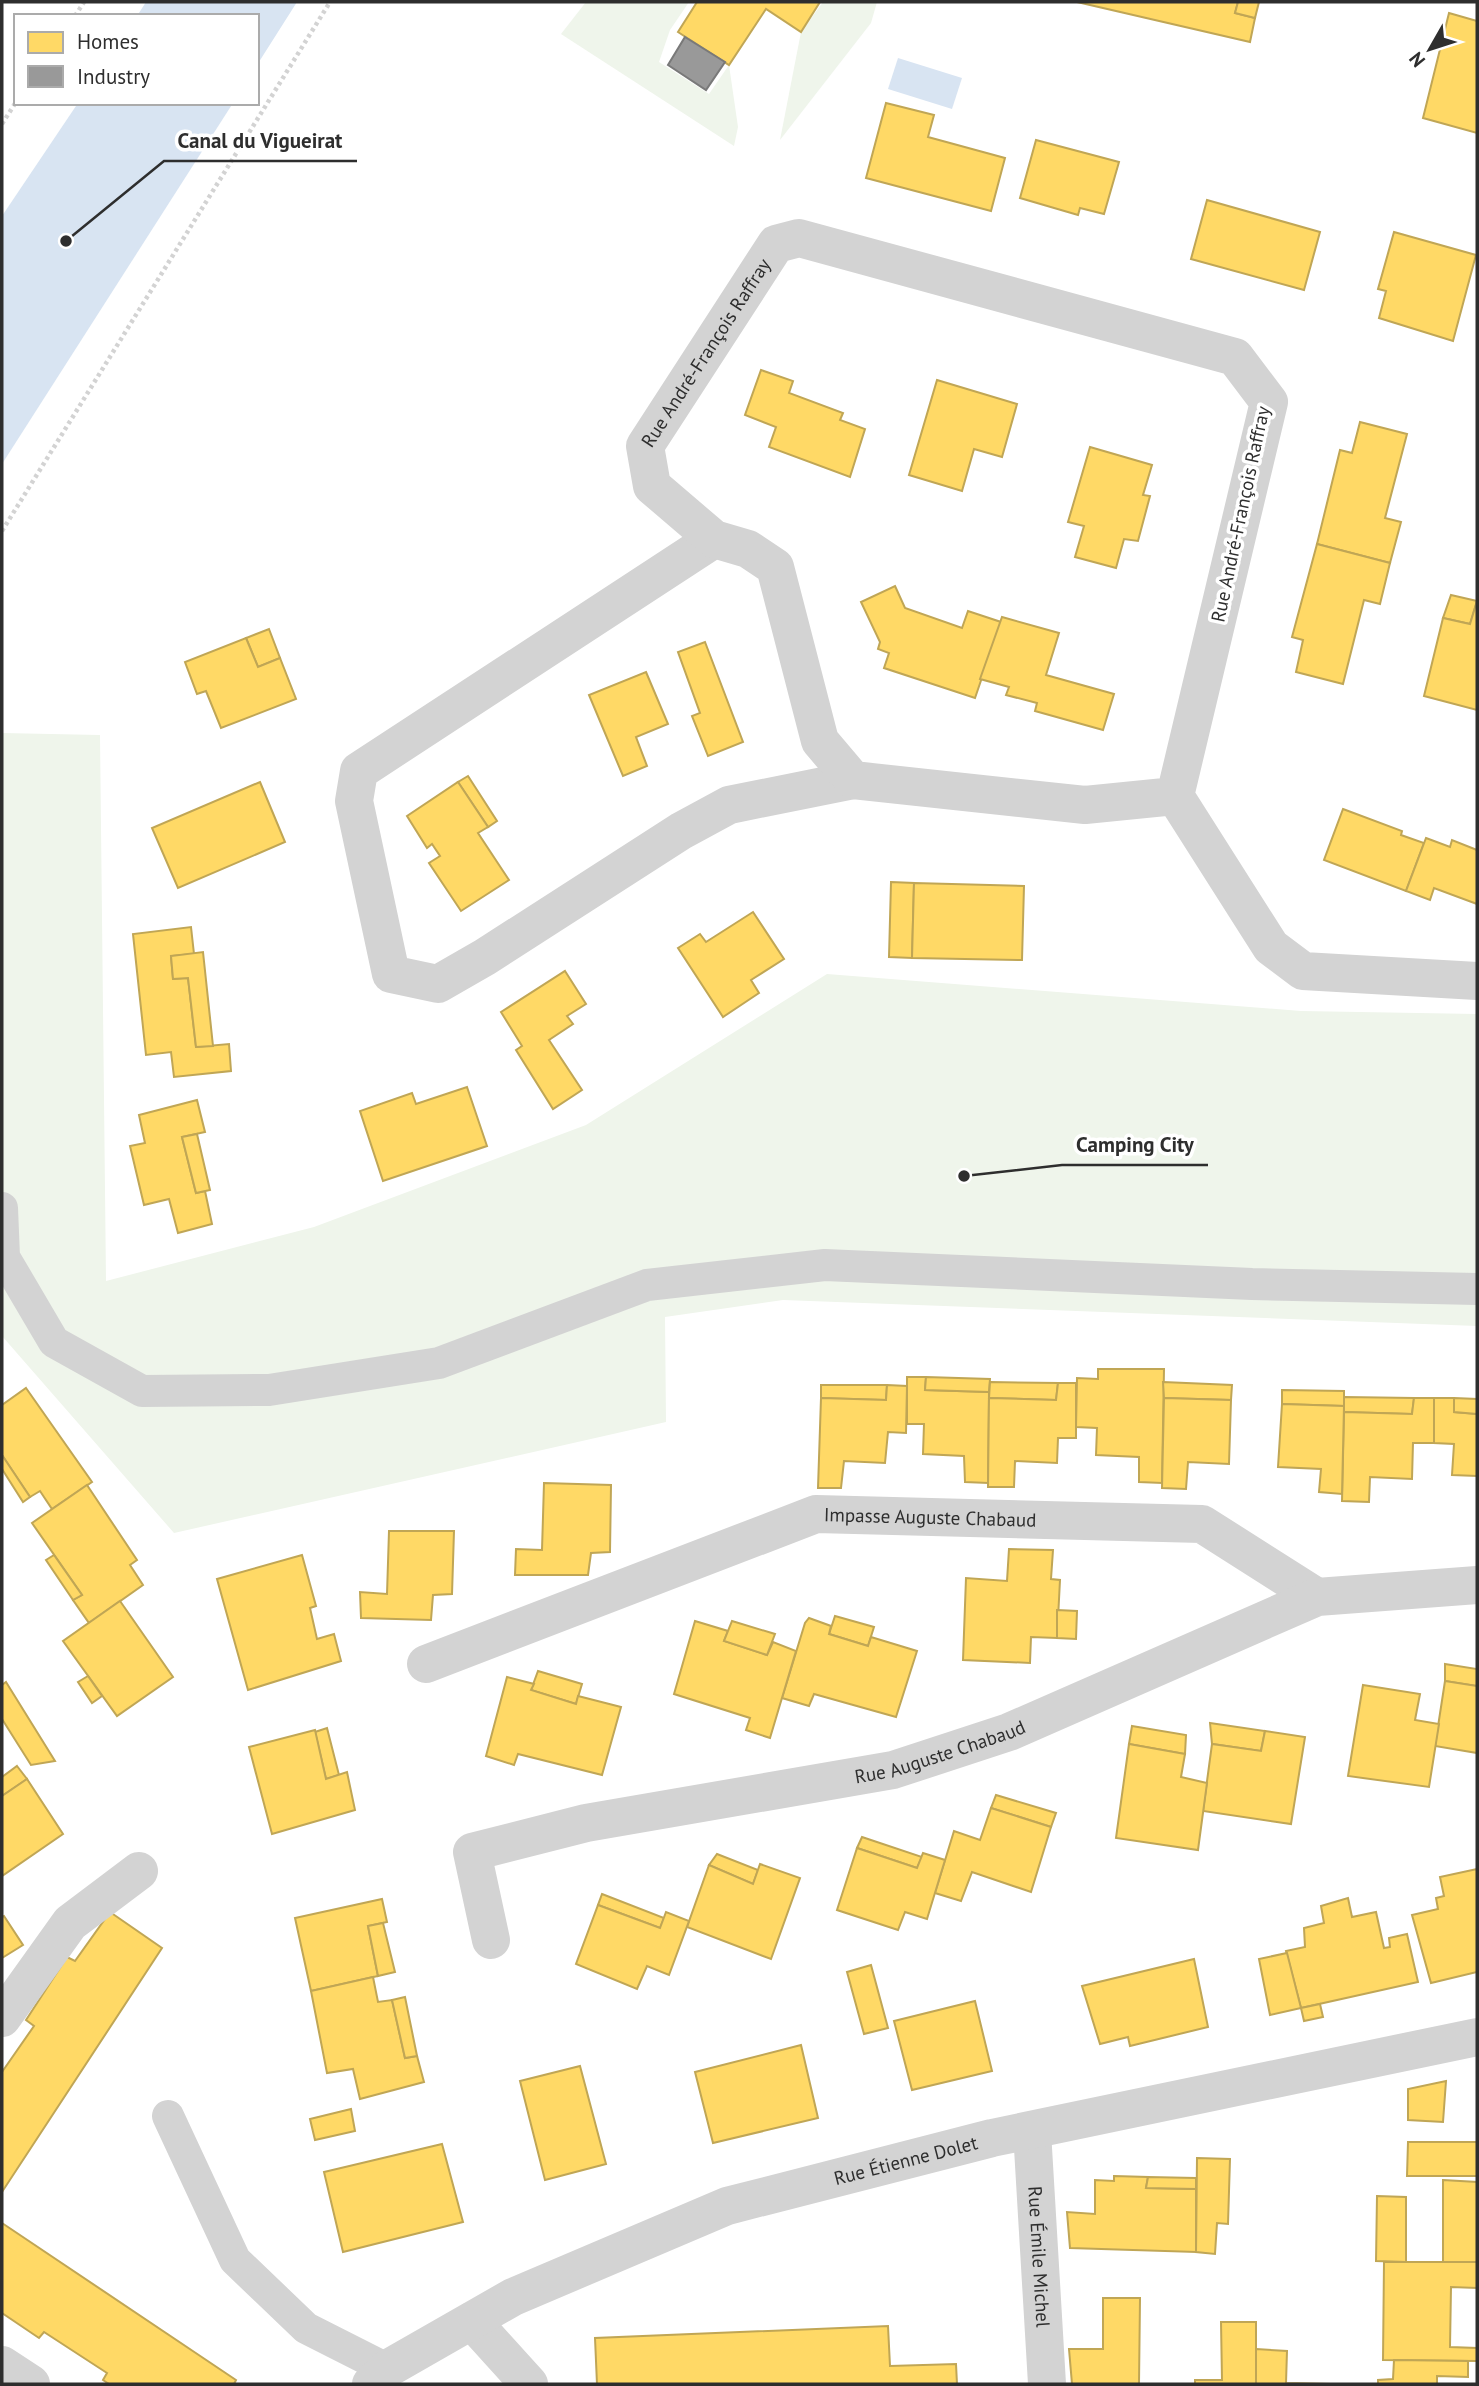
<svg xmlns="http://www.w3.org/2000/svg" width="1479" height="2386" font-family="'PT Sans',sans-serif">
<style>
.green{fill:#eff5eb}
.water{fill:#d8e4f2}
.homes{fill:#ffd966;stroke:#c0a655;stroke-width:2}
.industry{fill:#999;stroke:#797979;stroke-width:2}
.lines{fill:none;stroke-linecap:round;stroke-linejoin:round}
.path{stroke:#d3d3d3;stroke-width:4.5;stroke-dasharray:3.5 3.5;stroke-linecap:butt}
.lane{stroke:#d3d3d3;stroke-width:32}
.street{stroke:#d3d3d3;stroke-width:38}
.labels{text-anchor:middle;stroke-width:7;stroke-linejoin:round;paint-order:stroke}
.street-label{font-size:19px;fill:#2e2e2e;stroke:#fff}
.leader{fill:none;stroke:#2e2e2e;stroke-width:2.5}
.callout-dot{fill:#2e2e2e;stroke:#fff;stroke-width:2.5}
.callout-label{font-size:21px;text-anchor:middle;font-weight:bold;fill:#2e2e2e;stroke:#fff;stroke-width:7;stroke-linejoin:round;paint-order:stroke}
</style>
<rect width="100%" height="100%" fill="#fff"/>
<g class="green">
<path d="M586,2H689L670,30L659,62L709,94L729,65L738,127L734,146L561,34Z"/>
<path d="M823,2H877L871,23L780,140L801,32Z"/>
<path d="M2,733L100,735L106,1281L314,1227L586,1125L827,974L1301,1011L1477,1014V1326L783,1300L665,1317L666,1422L174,1533L2,1336Z"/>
</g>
<g class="water">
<path d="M146,2H297L257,65V16H137Z"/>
<path d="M898,58L962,78L952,109L888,89Z"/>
<path d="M78,103H233L2,464V216Z"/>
</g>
<g class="homes">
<path d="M697,2H820L801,32L766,9L729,65L678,32Z"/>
<path d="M1077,2H1238L1235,13L1255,18L1250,42Z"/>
<path d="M1238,2H1259L1255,18L1235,13Z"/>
<path d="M1449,13L1477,21V133L1423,118Z"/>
<path d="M886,103L934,115L928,137L1005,158L991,211L866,178Z"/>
<path d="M1036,140L1119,162L1104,214L1080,208L1078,215L1020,198Z"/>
<path d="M1207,200L1320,232L1304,290L1191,259Z"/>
<path d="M1394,232L1476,255L1453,341L1379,318L1386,291L1378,289Z"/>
<path d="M761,370L793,381L789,393L843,413L840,420L865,429L850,477L769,447L776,427L745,415Z"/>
<path d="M937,380L1017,404L1002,457L974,449L962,491L909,475Z"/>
<path d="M1360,422L1407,434L1385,518L1401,522L1390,563L1317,544L1340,450L1352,453Z"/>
<path d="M1090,447L1152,465L1143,495L1150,496L1138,541L1124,539L1116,568L1075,557L1084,526L1068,522Z"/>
<path d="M1317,544L1390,563L1380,604L1364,600L1343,684L1296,672L1303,640L1292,637Z"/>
<path d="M895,586L905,608L962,628L968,611L1001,622L975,698L884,668L889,653L878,649L880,642L861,602Z"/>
<path d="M1451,595L1477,601L1470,624L1443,618Z"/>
<path d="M1477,601V710L1424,696L1443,618L1470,624Z"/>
<path d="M1002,617L1059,633L1046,675L1114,694L1103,730L1035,711L1037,703L1006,695L1009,687L980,679Z"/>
<path d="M269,629L280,658L258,667L246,638Z"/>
<path d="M246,638L258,667L280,658L296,699L221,728L206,691L197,694L185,662Z"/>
<path d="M705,642L743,742L708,756L692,716L700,713L678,652Z"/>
<path d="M646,672L668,724L636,737L647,766L623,776L589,695Z"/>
<path d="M468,776L497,821L488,827L458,782Z"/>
<path d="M260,782L285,842L178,888L152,828Z"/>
<path d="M458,782L488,827L478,833L509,880L461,911L429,863L440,856L432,844L427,848L407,816Z"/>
<path d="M1343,809L1402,831L1401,835L1424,843L1406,891L1324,860Z"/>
<path d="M1426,838L1450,847L1452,840L1477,850V904L1434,888L1430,900L1406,891Z"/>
<path d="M891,882L914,883L912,958L889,957Z"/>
<path d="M914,883L1024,886L1022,960L912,958Z"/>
<path d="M753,912L784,959L751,980L759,993L723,1017L678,948L700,934L706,942Z"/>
<path d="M191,927L194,954L171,956L173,979L188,978L196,1047L229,1044L231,1071L174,1077L171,1052L146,1055L133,934Z"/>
<path d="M203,952L213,1046L196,1047L188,978L173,979L171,956Z"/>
<path d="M565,971L586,1004L567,1016L573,1024L549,1040L582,1090L553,1109L516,1050L522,1046L501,1012Z"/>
<path d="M467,1087L487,1146L383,1181L360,1111L412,1093L416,1104Z"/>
<path d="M197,1100L205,1132L182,1137L196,1193L205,1191L212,1224L178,1233L169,1199L144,1205L130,1146L145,1143L139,1115Z"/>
<path d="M197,1134L210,1190L196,1193L182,1137Z"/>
<path d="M1098,1369H1164L1162,1483L1139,1482V1457L1096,1455L1097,1428L1076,1427L1077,1378L1098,1379Z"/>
<path d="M907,1377H926L925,1390L989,1392L988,1483L965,1482L964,1456L923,1454L924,1424H907Z"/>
<path d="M926,1377L990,1379L989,1392L925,1390Z"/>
<path d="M990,1382L1058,1383L1056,1400L989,1398Z"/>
<path d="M1163,1382L1232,1385L1231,1400L1164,1398Z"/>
<path d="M1058,1383H1076V1438H1058L1057,1463L1015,1461L1014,1487H988L989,1398L1056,1400Z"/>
<path d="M821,1385H887L886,1400L821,1398Z"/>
<path d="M887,1385L907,1386L906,1433L888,1432L885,1463L844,1461L841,1488H818L821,1398L886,1400Z"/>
<path d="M26,1388L92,1482L52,1509L40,1491L30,1497L2,1455V1405Z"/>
<path d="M1282,1390L1344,1391V1406L1282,1404Z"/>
<path d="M1344,1397L1414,1398L1412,1414L1344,1412Z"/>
<path d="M1164,1398L1231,1400L1229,1464L1188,1462L1186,1489L1162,1488Z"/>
<path d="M1414,1398H1434V1443H1413L1412,1479L1370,1477L1369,1502L1342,1501L1344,1412L1412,1414Z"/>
<path d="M1434,1398H1454V1412L1477,1414V1476L1452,1475L1454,1444L1434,1443Z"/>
<path d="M1454,1398L1477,1399V1414L1454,1412Z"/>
<path d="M1282,1404L1344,1406L1342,1494L1319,1492L1321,1469L1278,1467Z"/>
<path d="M2,1455L30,1497L23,1502L2,1469Z"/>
<path d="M544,1483L611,1485L610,1552L591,1553L588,1575H515L516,1549L542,1550Z"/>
<path d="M87,1485L137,1560L130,1565L143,1585L89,1623L73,1600L82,1595L32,1523Z"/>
<path d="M389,1531H454L452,1594L433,1595L431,1620L361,1618L360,1592L387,1594Z"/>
<path d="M1009,1549L1053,1550L1051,1579L1060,1580L1057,1638L1031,1637L1030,1663L963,1660L966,1578L1007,1581Z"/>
<path d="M54,1555L82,1595L73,1600L46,1560Z"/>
<path d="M302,1555L316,1606L310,1608L317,1639L334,1634L341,1661L248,1690L217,1579Z"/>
<path d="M120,1601L173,1677L117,1716L63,1641Z"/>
<path d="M1057,1610L1077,1611L1076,1639L1057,1638Z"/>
<path d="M835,1616L874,1627L868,1646L829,1634Z"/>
<path d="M809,1618L831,1626L829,1634L868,1646L871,1637L917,1651L896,1717L814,1694L809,1706L782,1698L805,1623Z"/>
<path d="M695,1621L728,1631L724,1641L767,1655L773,1642L796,1651L770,1738L746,1730L750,1718L674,1694Z"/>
<path d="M732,1621L775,1634L767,1655L724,1641Z"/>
<path d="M1445,1664L1477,1669V1686L1445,1681Z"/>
<path d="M538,1671L582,1684L576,1704L531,1690Z"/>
<path d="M88,1676L102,1696L92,1703L78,1682Z"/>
<path d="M507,1677L534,1684L531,1690L576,1704L578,1696L621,1707L602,1775L518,1754L514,1765L486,1756Z"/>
<path d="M1445,1681L1477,1686V1753L1435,1746Z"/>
<path d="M6,1682L55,1761L31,1765L2,1719V1685Z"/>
<path d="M1363,1685L1420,1694L1415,1720L1439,1724L1429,1787L1348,1776Z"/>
<path d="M1210,1723L1265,1731L1261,1751L1212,1744Z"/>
<path d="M1132,1726L1186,1735L1185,1754L1129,1744Z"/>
<path d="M327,1728L339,1775L326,1779L315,1732Z"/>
<path d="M315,1730L326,1779L347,1772L355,1810L272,1834L249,1747Z"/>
<path d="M1265,1731L1305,1737L1291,1824L1203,1811L1212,1744L1261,1751Z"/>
<path d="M1129,1744L1185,1754L1181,1777L1207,1783L1198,1850L1116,1838Z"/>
<path d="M17,1766L27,1779L2,1796V1777Z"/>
<path d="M27,1779L63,1834L2,1876V1796Z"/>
<path d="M996,1795L1056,1813L1051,1827L991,1808Z"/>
<path d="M991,1808L1051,1827L1031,1892L972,1872L961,1901L935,1893L954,1831L980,1840Z"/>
<path d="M862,1837L922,1857L917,1868L857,1848Z"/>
<path d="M857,1848L917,1868L923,1853L945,1860L927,1919L905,1912L898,1930L837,1910Z"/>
<path d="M717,1854L758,1870L753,1884L709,1865Z"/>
<path d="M760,1864L800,1878L771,1959L687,1927L709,1865L753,1884Z"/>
<path d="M1477,1869V1972L1431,1983L1412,1915L1438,1909L1436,1898L1444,1896L1440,1877Z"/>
<path d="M602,1894L664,1918L660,1928L598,1905Z"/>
<path d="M1348,1898L1352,1917L1376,1912L1384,1948L1390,1947L1389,1938L1407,1934L1418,1982L1301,2008L1286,1951L1305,1947L1304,1928L1324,1923L1321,1906Z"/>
<path d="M382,1899L387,1922L368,1926L378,1976L311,1991L295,1918Z"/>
<path d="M598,1905L660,1928L666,1912L689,1921L669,1975L647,1966L637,1989L576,1964Z"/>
<path d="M110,1912L162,1948L2,2192V2072L34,2026L26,2020L67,1957L75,1961Z"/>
<path d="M4,1916L23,1945L2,1958V1917Z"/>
<path d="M383,1923L395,1972L378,1976L368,1926Z"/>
<path d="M1287,1953L1301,2008L1270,2015L1259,1959Z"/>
<path d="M1194,1959L1208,2027L1130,2046L1128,2037L1100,2044L1082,1986Z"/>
<path d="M871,1965L888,2028L864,2034L847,1972Z"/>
<path d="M373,1977L378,2002L392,2000L405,2058L417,2056L424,2082L360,2099L353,2069L327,2073L311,1991Z"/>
<path d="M405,1997L417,2056L405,2058L392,2000Z"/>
<path d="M975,2001L992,2071L912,2090L894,2021Z"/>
<path d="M1320,2004L1323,2017L1304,2021L1301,2008Z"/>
<path d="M801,2045L818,2118L713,2143L695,2072Z"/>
<path d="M580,2066L606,2164L545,2180L520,2081Z"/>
<path d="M1446,2081L1443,2122L1408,2120V2089Z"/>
<path d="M351,2109L355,2131L315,2140L310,2119Z"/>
<path d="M1408,2142H1477V2176H1407Z"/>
<path d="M442,2144L463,2222L343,2252L324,2172Z"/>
<path d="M1197,2158L1230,2159L1228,2224L1217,2223L1215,2254L1196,2252Z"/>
<path d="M1114,2176L1148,2177L1146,2188L1196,2189V2252L1070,2248L1067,2212L1095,2214V2180L1114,2181Z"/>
<path d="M1148,2177L1196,2178V2189L1146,2188Z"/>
<path d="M1443,2180L1477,2182V2262H1443Z"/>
<path d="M1377,2196L1406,2197V2262L1376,2261Z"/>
<path d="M2,2223L236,2380L234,2384H109L103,2380L107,2373L44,2332L39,2338L2,2313Z"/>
<path d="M1384,2262H1477V2288L1451,2287L1450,2347L1477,2348V2361L1383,2360Z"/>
<path d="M1103,2298H1140L1139,2384H1072L1069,2349H1103Z"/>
<path d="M1221,2322H1256V2384H1195V2380H1222Z"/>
<path d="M888,2326L890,2366L956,2364L957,2384H597L595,2338Z"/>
<path d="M1256,2349L1287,2351L1286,2383L1331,2384H1256Z"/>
<path d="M1394,2360L1468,2361V2377L1437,2376V2384H1378V2380L1393,2379Z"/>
</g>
<path class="industry" d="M685,37L725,62L706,90L668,65Z"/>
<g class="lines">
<g class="path">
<path d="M75,16L84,2"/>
<path d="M2,124L16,102"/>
<path d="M2,531L330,2"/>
</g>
<g class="lane">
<path d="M2,1208L4,1257L54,1342L142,1391L269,1390L439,1363L647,1285L825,1265L1252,1284L1477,1289"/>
<path d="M168,2116L235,2260L306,2328L387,2369"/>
</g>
<g class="street">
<path d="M714,539L359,771L354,801L391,974L438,984L485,957L681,831L729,805L853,780"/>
<path id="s1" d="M1175,796L1085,805L853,780L820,741L775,567L748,549L714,539L652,486L645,446L776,244L799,238L1235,357L1269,402L1175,796L1271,947L1303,971L1477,981"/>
<path id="s2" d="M426,1664L816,1514L1202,1524L1317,1597"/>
<path id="s3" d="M491,1940L472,1852L586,1823L893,1770L1009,1732L1317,1597L1477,1585"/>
<path d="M2,2018L70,1923L139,1871"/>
<path id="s4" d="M1032,2131L1047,2384"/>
<path d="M472,2321L529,2384"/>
<path d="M2,2365L31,2384"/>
<path id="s5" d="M371,2384L387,2369L513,2297L727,2206L992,2138L1477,2037"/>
</g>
</g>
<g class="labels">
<g class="street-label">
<text dy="7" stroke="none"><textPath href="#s1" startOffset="856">Rue André-François Raffray</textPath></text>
<text transform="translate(1240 514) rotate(-78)" y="7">Rue André-François Raffray</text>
<text dy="7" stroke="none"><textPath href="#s2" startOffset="532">Impasse Auguste Chabaud</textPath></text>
<text dy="7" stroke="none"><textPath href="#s3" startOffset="569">Rue Auguste Chabaud</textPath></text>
<text dy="7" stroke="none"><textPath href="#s5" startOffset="584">Rue Étienne Dolet</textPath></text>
<text dy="7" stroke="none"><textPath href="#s4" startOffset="126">Rue Émile Michel</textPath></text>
</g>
</g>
<path class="leader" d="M66 241L164 161H357M964 1176L1062 1165H1208"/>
<g class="callout-dot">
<circle cx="66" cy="241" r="7"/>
<circle cx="964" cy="1176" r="7"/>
</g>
<g class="callout-label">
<text x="260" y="148">Canal du Vigueirat</text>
<text x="1135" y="1152">Camping City</text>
</g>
<rect width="1479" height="2386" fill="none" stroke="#2e2e2e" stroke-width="7"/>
<rect x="14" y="14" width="245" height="91" fill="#ffffff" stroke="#ababab" stroke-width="2"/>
<rect x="28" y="32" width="35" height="21" fill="#ffd966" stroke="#ababab" stroke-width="2"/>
<text x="77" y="49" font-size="21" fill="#2e2e2e">Homes</text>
<rect x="28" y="66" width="35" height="21" fill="#999999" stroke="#ababab" stroke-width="2"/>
<text x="77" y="84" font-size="21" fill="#2e2e2e">Industry</text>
<g transform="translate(1430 49) rotate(231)" stroke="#ffffff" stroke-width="5" paint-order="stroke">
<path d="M0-5L12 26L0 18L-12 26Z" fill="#2e2e2e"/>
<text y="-10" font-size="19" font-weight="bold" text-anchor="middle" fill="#2e2e2e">N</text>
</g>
</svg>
